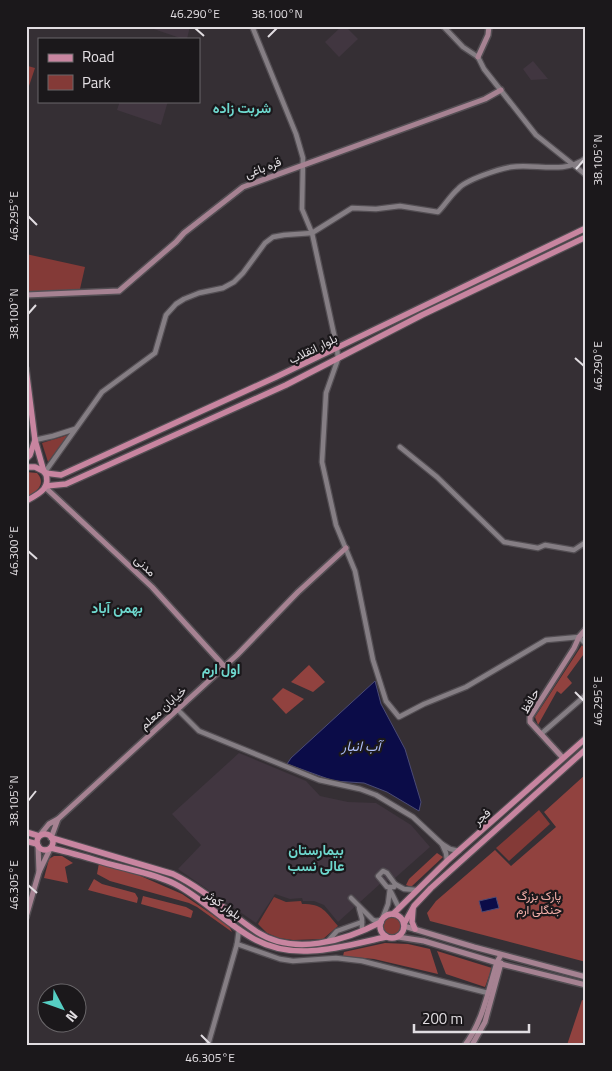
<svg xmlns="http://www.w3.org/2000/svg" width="612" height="1071" font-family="'Titillium Web',Vazirmatn,sans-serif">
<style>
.built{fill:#413640}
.green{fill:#843a37}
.forest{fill:#91423f}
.water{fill:#0b0c48;stroke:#4b4b76}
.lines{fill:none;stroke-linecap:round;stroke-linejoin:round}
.tertiary-casing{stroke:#534e53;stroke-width:7}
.secondary-casing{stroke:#534e53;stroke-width:8}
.primary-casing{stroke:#534e53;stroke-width:8}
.tertiary{stroke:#857e84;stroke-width:4.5}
.secondary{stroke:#a68292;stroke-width:5}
.primary{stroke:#c885a0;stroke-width:5.5}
.ticks{fill:none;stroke:#e1dde1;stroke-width:2}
.labels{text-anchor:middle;stroke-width:4.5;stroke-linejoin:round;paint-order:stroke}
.street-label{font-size:12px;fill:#e1dde1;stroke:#1b181b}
.park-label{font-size:12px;fill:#f6b0aa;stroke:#1b181b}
.neighbourhood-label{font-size:14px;font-weight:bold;fill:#6ed8ce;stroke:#1b181b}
.water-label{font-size:14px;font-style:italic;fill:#adbdf6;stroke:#1b181b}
.neatline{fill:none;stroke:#e1dde1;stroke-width:2}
.ticks-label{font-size:12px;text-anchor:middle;fill:#e1dde1}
</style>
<rect width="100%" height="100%" fill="#352f34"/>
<g class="built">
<path d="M145,26H190L187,39H183Z"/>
<path d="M342,26H345L358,39L339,57L325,42Z"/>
<path d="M533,61L548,79L531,80L523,69Z"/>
<path d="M120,101H168L161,125L117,110Z"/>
<path d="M239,753L306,781L320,796L348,802L376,803L411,825L430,847L395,878L381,883L338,922L324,905L314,901H303L302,898L290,899L275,894L256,923L178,869L201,845L172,814Z"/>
</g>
<g class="green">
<path d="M28,66L35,68L26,95Z"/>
<path d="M26,254L85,267L80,289L26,293Z"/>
<path d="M68,435L48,462L42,443Z"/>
<path d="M539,810L550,824L509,861L496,848Z"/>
<path d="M274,897L286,902L301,901L302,904C323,904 325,911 338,926L323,939L293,940L279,938L267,933L258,924Z"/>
<circle cx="392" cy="926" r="10"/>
</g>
<g class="forest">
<path d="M26,472L37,473C47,484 36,492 26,498Z"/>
<path d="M582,645L586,651L567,677L572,683L561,694L557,691L538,725L535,717Z"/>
<path d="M309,665L325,682L313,692L291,682Z"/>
<path d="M283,688L304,699L286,714L272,699Z"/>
<path d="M586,774V962L430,921L427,913L436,901L495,850L511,866L556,827L544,812Z"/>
<path d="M437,853L443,857L411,887L406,885L409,879Z"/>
<path d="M54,856H62L73,863L65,867L68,883L44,878L49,859Z"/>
<path d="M99,863L136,874L182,894L229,926L232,932L197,907L189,903L110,881L97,874Z"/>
<path d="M94,879L102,884L135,893L138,898L137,903L88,890Z"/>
<path d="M143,896L186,907L193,911L191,918L141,904Z"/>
<path d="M385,943L408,944L430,949L438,974L374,959L343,956L344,952Z"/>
<path d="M437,951L492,968L485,987L446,974Z"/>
<path d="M582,1000L586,1001V1031L582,1045H567Z"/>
</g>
<g class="water">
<path d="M375,681L381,704L405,749L421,802L419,811L387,792L364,783L334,781L287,764L291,758Z"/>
<path d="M496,897L499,908L482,912L479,901Z"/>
</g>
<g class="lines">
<defs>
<g id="tertiary">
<path d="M252,26L296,134L303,158L302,209L312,233L337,348L338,359L326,393L322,462L336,525L355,571L373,660L386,701L399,717L424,704L466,687L546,640L579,637L586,644"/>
<path d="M443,26L463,47L478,57L484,69L536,135L586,175"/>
<path d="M35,440L53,436L75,429"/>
<path d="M400,447L437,477L504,542L538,548L545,545L574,550L586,542"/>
<path d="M45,472L102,392L155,353L166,315L176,304L184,299L199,293L223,288L234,282L243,273L265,243L273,237L284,235L312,233L352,208L376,209L400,206L438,212C445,205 450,196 458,189C465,180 499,169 511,167C535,163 563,175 586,158"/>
<path d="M177,709L199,731L319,780L360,789L376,795L413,817L442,844"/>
<path d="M541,734L586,695"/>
<path d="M447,861L446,853L442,844L450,849L459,851"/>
<path d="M383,871L387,873L395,884L394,887H387L378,876Z"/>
<path d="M395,884L404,889L416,890"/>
<path d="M391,892L399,908"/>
<path d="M351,898L373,920L376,921L381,920"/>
<path d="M359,908L362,919V931"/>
<path d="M383,917L388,904L390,888"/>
<path d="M328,941L337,931L362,922"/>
<path d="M237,944L280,959L293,961L336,958L362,961L488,993"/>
<path d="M208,1045L237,944L239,929"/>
</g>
<g id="secondary">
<path d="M478,57L488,35L489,26"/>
<path d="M26,295L119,291L176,242L184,233L243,187L485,99L501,90"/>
<path d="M46,488L152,587L224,666"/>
<path d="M563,758L530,722V717L574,648L579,637L586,629"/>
<path d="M58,819L237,655L298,592L346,548"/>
<path d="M40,835L49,824L58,819L51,838"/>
<path d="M38,845L39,872L50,849"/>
<path d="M26,917L39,872"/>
<path d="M404,926L474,947L586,977"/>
<path d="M398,937L424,941L501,964L586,985"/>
<path d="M465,1045C483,1021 488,991 497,962L501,955"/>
<path d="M472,1045L485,1022L501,963"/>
</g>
<g id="primary">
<path d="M26,369L35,440L44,472"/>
<path d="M26,459L30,455L35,440"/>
<path d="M26,467H35L45,472C52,488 39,494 26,501"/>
<path d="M45,473L61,475L276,377L586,228"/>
<path d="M46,486L66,484L286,385L422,315L586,237"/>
<path d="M26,832L39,836"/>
<circle cx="45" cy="842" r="8"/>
<path d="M52,838L173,874C204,889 229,913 257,932C294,956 345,941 381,922"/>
<path d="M26,841L37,844"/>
<path d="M51,848C73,853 95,860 117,866C136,871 157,875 175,884C204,899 227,925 256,940C297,962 344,946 386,937"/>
<path d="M413,909L412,922L415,929"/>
<circle cx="392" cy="926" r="12"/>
<path d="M393,914L447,861L586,738"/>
<path d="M404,924L414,906L431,888L586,749"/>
</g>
</defs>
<use href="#tertiary" class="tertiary-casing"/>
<use href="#secondary" class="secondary-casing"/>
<use href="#primary" class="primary-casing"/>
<use href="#tertiary" class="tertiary"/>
<use href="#secondary" class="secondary"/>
<use href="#primary" class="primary"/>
</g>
<path class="ticks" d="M195,28L204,36M268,37L277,28M576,169L584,160M28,216L37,225M28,314L36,305M575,358L584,366M28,551L37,559M575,692L584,701M28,801L36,791M28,885L37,893M201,1035L210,1044"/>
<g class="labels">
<g class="street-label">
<text transform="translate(263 168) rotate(-21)" y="4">قره باغی</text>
<text transform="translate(313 349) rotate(-26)" y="4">بلوار انقلاب</text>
<text transform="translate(145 566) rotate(44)" y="4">مدنی</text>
<text transform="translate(530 701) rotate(-61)" y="4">حافظ</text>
<text transform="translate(163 708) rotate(-42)" y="4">خیابان معلم</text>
<text transform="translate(482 817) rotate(-42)" y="4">فجر</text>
<text transform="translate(223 905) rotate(35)" y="4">بلوار کوثر</text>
</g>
<g class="park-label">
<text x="539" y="900">پارک بزرگ<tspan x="539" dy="14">جنگلی ارم</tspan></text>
</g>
<g class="neighbourhood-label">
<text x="242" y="113">شربت زاده</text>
<text x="117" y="613">بهمن آباد</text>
<text x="221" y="674">اول ارم</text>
<text x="316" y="855">بیمارستان<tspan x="316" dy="16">عالی نسب</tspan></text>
</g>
<g class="water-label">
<text x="361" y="751">آب انبار</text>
</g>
</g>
<rect width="612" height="1071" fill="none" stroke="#1b181b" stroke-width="55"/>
<rect x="38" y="38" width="162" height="65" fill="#1b181b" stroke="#6a676a"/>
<rect x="48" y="54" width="25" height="8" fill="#c885a0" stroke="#6a676a"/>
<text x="82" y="62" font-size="15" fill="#e1dde1">Road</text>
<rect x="48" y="75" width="25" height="15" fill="#843a37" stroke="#6a676a"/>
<text x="82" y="88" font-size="15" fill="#e1dde1">Park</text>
<g transform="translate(62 1008) rotate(131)"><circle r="24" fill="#1b181b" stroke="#6a676a"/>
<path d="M0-4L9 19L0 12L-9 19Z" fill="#56cec3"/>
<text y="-8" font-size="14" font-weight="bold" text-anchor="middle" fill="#e1dde1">N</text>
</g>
<path d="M414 1024v8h115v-8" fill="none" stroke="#e1dde1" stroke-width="2.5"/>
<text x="422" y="1024" font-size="15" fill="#e1dde1" stroke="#1b181b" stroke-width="4" paint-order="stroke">200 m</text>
<rect x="28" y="28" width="556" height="1016" class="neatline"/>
<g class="ticks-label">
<text x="195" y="18">46.290°E</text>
<text x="277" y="18">38.100°N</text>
<text transform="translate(598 160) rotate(-90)" y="4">38.105°N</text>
<text transform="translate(14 216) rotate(-90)" y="4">46.295°E</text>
<text transform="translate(14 314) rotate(-90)" y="4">38.100°N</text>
<text transform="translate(598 366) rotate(-90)" y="4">46.290°E</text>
<text transform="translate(14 551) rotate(-90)" y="4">46.300°E</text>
<text transform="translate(598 701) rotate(-90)" y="4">46.295°E</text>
<text transform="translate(14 801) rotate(-90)" y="4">38.105°N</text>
<text transform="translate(14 885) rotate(-90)" y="4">46.305°E</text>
<text x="210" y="1062">46.305°E</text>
</g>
</svg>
